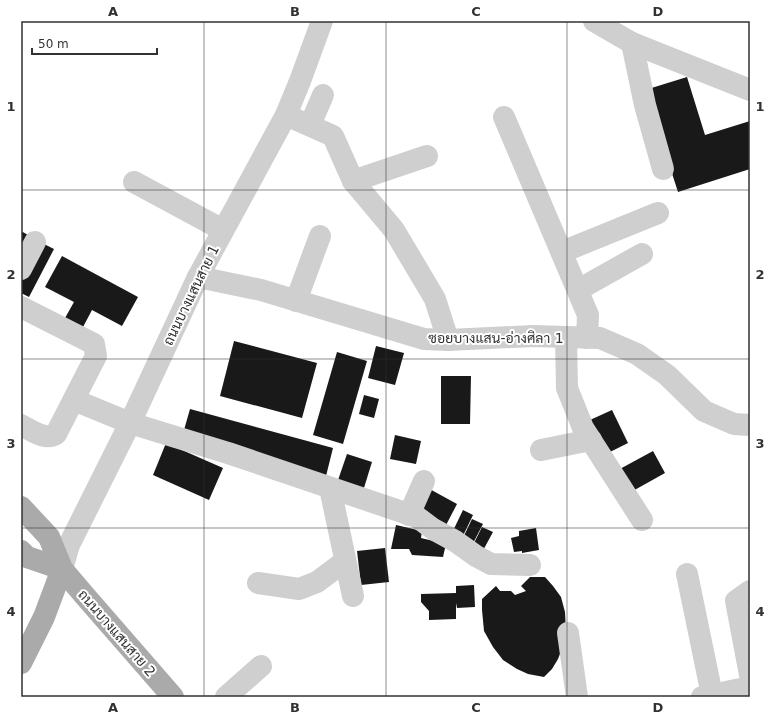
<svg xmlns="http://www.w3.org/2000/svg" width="771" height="718" font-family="'DejaVu Sans',Sarabun,sans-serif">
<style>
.building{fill:#191919}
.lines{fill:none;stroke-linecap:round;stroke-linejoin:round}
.minor{stroke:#cfcfcf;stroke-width:22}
.major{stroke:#aaa;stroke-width:22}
.grid{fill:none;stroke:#323232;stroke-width:1;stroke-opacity:0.55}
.labels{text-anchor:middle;stroke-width:4;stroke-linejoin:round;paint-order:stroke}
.street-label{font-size:14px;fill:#323232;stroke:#fff}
.neatline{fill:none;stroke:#323232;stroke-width:1.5}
.grid-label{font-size:13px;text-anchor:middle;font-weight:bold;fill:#323232}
</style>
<rect width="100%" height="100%" fill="#fff"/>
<g class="building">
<path d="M687,77L705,135L750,121V169L678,192L645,90Z"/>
<path d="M21,231L28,235L21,248Z"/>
<path d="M40,242L54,249L29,297L21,293V279Z"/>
<path d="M62,256L138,297L122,326L92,310L83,327L65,318L74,302L45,287Z"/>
<path d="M234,341L317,363L302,418L220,396Z"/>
<path d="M376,346L404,353L395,385L368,378Z"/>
<path d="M337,352L367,361L343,444L313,435Z"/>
<path d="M441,376H471L470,424H441Z"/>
<path d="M364,395L379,399L374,418L359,414Z"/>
<path d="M190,409L333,448L326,476L182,437Z"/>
<path d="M612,410L628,443L606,454L590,420Z"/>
<path d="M395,435L421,441L416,464L390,459Z"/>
<path d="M166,443L223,468L209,500L153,475Z"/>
<path d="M653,451L665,473L631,492L618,470Z"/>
<path d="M347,454L372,462L363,491L337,483Z"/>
<path d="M426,487L457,504L444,529L413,513Z"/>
<path d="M463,510L473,515L461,540L451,535Z"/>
<path d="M472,519L483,524L470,549L460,544Z"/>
<path d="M396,525L422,531L421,538L446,544L443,557L412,555L409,549H391Z"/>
<path d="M482,527L493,532L480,556L470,551Z"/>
<path d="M536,528L539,550L522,553V551L514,552L511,538L519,536V531Z"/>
<path d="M385,548L389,582L361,585L357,551Z"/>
<path d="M530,577H545L553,586L561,597L565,612L566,631L563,646L558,659L552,669L544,677L528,674L517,669L503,660L493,647L484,631L482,610V599L496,586L500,591H511L515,595L526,591L521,586Z"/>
<path d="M474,585L475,607L457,608L456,603V619L429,620V611L421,602V594L456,593V586Z"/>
</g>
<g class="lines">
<g class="minor">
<path d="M594,21L632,43L750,90"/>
<path d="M632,43L645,105L663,169"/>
<path d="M286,115L333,136L353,181L394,230L435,299L448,340"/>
<path d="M504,117L588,315L587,338"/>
<path d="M310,125L323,95"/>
<path d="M353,181L427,156"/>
<path d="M134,182L223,230"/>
<path d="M562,252L658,213"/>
<path d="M21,269L35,242"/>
<path d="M198,277L261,290L424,339L448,340L533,336L600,338L637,354L667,375L704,411L734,424L750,425"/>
<path d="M578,290L642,254"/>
<path d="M296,301L320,236"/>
<path d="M21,307L94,344L96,356L56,434C45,441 31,430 21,425"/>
<path d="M566,337L567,388L583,428L642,520"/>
<path d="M74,400L130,423L228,453L417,517L433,529L455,541L476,556L491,564L530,565"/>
<path d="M541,450L591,440"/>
<path d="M330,488L353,596"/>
<path d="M409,515L424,481"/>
<path d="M62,569L69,545L130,423L198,277L286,115L300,81L322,21"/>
<path d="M687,574L712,695"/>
<path d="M258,583L299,589L317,582L345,561"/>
<path d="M750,591L736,601L750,675"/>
<path d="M568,633L577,697"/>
<path d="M226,697L261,666"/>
<path d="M702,697L750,687"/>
</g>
<g class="major">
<path d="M21,507L49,537L62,569L85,596L173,697"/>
<path d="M21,551L27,557L62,569"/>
<path d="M21,663L44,617L62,569"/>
</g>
</g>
<path class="grid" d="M204,21V697M386,21V697M567,21V697M21,190H750M21,359H750M21,528H750"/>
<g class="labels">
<g class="street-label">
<text transform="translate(191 295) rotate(-64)" y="5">ถนนบางแสนสาย 1</text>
<text x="496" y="343">ซอยบางแสน-อ่างศิลา 1</text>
<text transform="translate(117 633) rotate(49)" y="5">ถนนบางแสนสาย 2</text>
</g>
</g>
<rect width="771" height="718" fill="none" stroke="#ffffff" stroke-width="44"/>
<path d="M32 48v6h125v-6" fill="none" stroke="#323232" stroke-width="2"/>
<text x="38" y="48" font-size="12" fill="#323232" stroke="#ffffff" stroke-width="3" paint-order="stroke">50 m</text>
<rect x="22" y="22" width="727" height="674" class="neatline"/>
<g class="grid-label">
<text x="113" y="16">A</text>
<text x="295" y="16">B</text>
<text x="476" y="16">C</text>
<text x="658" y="16">D</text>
<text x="11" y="111">1</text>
<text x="760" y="111">1</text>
<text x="11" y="279">2</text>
<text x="760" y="279">2</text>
<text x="11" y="448">3</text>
<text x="760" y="448">3</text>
<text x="11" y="616">4</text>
<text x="760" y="616">4</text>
<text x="113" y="712">A</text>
<text x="295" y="712">B</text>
<text x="476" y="712">C</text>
<text x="658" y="712">D</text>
</g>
</svg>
